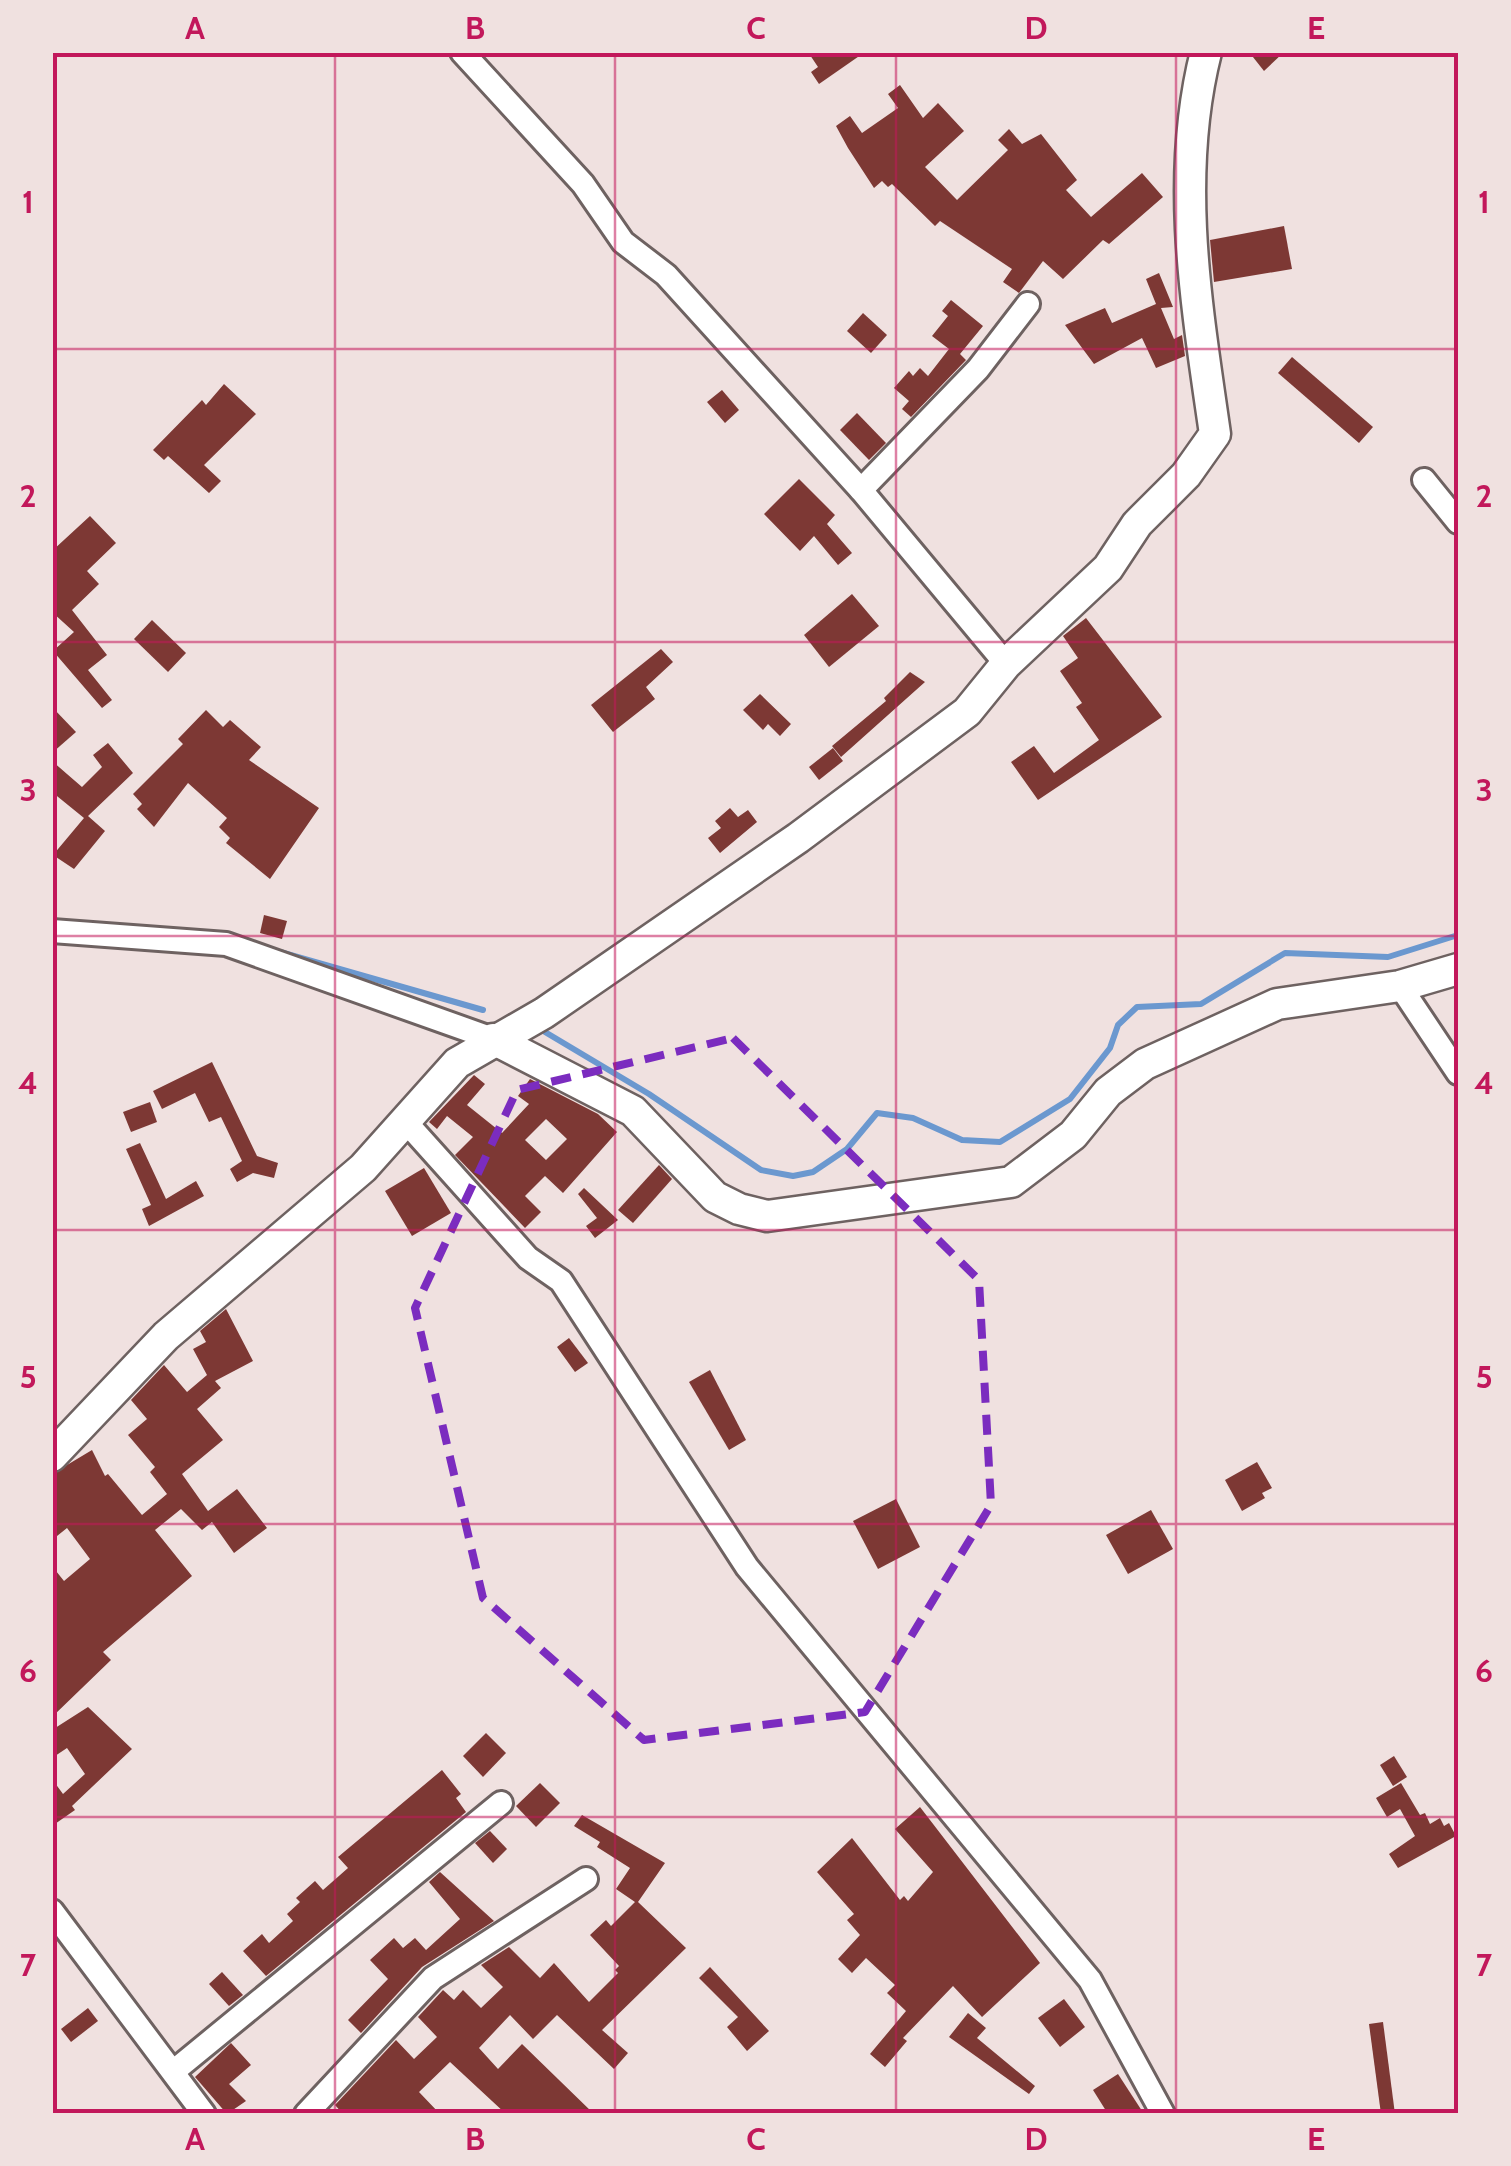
<svg xmlns="http://www.w3.org/2000/svg" width="1511" height="2166" font-family="Cabin,sans-serif">
<style>
.lines{fill:none;stroke-linecap:round;stroke-linejoin:round}
.stream{stroke:#6b98cf;stroke-width:6}
.building{fill:#7d3834;fill-rule:evenodd}
.street-casing{stroke:#6e6261;stroke-width:28}
.secondary-casing{stroke:#6e6261;stroke-width:35}
.street{stroke:#fff;stroke-width:22}
.secondary{stroke:#fff;stroke-width:30}
.marked{fill:none;stroke:#7b2cbf;stroke-width:8;stroke-dasharray:20 12;stroke-linejoin:round}
.grid{fill:none;stroke:#c2185b;stroke-width:2.5;stroke-opacity:0.55}
.neatline{fill:none;stroke:#c2185b;stroke-width:4}
.grid-label{font-size:32px;text-anchor:middle;font-weight:bold;fill:#c2185b}
</style>
<rect width="100%" height="100%" fill="#f0e1e0"/>
<g class="lines">
<g class="stream">
<path d="M280,952L483,1010"/>
<path d="M545,1032L649,1094L761,1170L793,1176L813,1172L847,1149L877,1113L913,1118L962,1140L1000,1142L1070,1099L1110,1048L1118,1025L1137,1007L1201,1004L1285,953L1388,957L1458,935"/>
</g>
</g>
<g class="building">
<path d="M808,52H865L819,84L811,72L818,67Z"/>
<path d="M1249,52H1284L1264,71Z"/>
<path d="M900,85L923,118L938,103L964,131L925,167L957,200L1008,150L998,140L1009,129L1022,144L1041,134L1077,180L1066,190L1091,217L1142,173L1163,197L1109,244L1103,240L1063,279L1043,261L1019,293L1003,282L1012,269L940,221L935,226L892,184L888,187L882,181L874,188L848,148L836,126L850,116L862,133L898,108L888,94Z"/>
<path d="M1284,226L1292,269L1214,282L1210,240Z"/>
<path d="M1159,273L1173,307L1161,308L1174,339L1182,335L1185,356L1156,368L1142,338L1094,364L1065,325L1105,308L1112,323L1156,304L1146,279Z"/>
<path d="M951,300L983,326L960,354L966,360L911,417L902,409L909,401L894,388L909,371L913,376L920,368L928,376L949,349L932,336L948,316L942,311Z"/>
<path d="M863,313L887,335L871,353L847,331Z"/>
<path d="M1292,357L1373,427L1359,443L1278,373Z"/>
<path d="M224,384L256,414L204,465L221,481L209,493L168,456L164,460L153,450L202,400L206,405Z"/>
<path d="M722,390L739,410L725,423L707,402Z"/>
<path d="M857,413L886,443L869,460L840,430Z"/>
<path d="M799,479L835,515L827,524L852,553L838,565L814,536L800,551L764,514Z"/>
<path d="M90,516L116,543L87,571L99,584L72,610L107,655L88,670L112,700L102,708L53,651L74,632L52,612V551Z"/>
<path d="M852,594L879,626L829,667L804,635Z"/>
<path d="M1086,618L1162,717L1038,800L1011,762L1034,746L1054,773L1099,740L1076,707L1082,703L1060,671L1078,658L1063,636Z"/>
<path d="M152,620L186,653L168,672L134,639Z"/>
<path d="M661,649L673,662L646,687L655,699L613,732L591,705Z"/>
<path d="M910,672L925,682L841,757L832,746L886,701L884,698Z"/>
<path d="M760,694L791,724L780,736L768,724L763,730L743,710Z"/>
<path d="M52,707L76,732L52,753Z"/>
<path d="M206,710L223,727L230,720L261,747L249,760L319,808L270,879L226,843L230,838L219,827L227,818L188,783L154,827L137,809L142,804L133,794L183,744L178,739Z"/>
<path d="M108,743L133,773L88,816L105,831L74,869L53,855L84,818L52,792V761L82,787L102,767L93,755Z"/>
<path d="M833,748L843,761L819,780L809,767Z"/>
<path d="M730,808L738,817L748,810L757,822L720,853L708,838L721,828L715,821Z"/>
<path d="M264,915L287,921L282,939L260,933Z"/>
<path d="M212,1062L257,1156L278,1163L274,1178L253,1173L237,1182L230,1169L242,1161L221,1117L209,1122L195,1093L162,1109L153,1091Z"/>
<path d="M474,1075L485,1084L467,1105L502,1133L529,1104L518,1096L530,1079L598,1114L617,1132L563,1193L545,1176L525,1196L541,1212L525,1228L455,1155L473,1137L447,1116L437,1129L429,1122ZM546,1119L567,1139L546,1160L525,1140Z"/>
<path d="M150,1102L157,1122L131,1132L123,1112Z"/>
<path d="M140,1143L166,1199L196,1181L204,1196L149,1226L142,1209L151,1205L126,1149Z"/>
<path d="M659,1165L672,1179L633,1223L618,1210Z"/>
<path d="M424,1168L451,1213L412,1236L385,1191Z"/>
<path d="M584,1188L618,1220L595,1238L586,1226L597,1218L578,1194Z"/>
<path d="M226,1309L253,1361L215,1381L221,1388L197,1409L223,1440L182,1474L208,1511L237,1489L267,1528L234,1553L212,1522L202,1530L181,1509L155,1530L192,1576L103,1652L111,1660L52,1717V1566L64,1581L90,1559L67,1528L52,1540V1474L92,1450L105,1476L108,1474L142,1515L167,1494L150,1472L155,1467L128,1435L147,1419L131,1400L164,1365L187,1392L207,1375L193,1349L206,1342L200,1331Z"/>
<path d="M569,1338L588,1363L575,1372L557,1347Z"/>
<path d="M710,1370L746,1440L729,1450L689,1382Z"/>
<path d="M1257,1462L1272,1488L1262,1493L1265,1498L1242,1511L1225,1480Z"/>
<path d="M896,1499L920,1547L878,1569L853,1521Z"/>
<path d="M1151,1510L1173,1549L1128,1574L1106,1535Z"/>
<path d="M88,1707L132,1749L72,1806L75,1810L52,1826V1779L63,1794L85,1774L67,1748L52,1758V1730Z"/>
<path d="M486,1733L506,1753L483,1777L463,1756Z"/>
<path d="M1394,1756L1407,1777L1393,1786L1380,1765Z"/>
<path d="M442,1770L461,1794L456,1798L466,1812L266,1976L243,1951L262,1934L269,1943L293,1921L287,1914L300,1902L296,1898L315,1881L323,1890L348,1868L338,1857Z"/>
<path d="M540,1783L560,1803L536,1827L516,1806Z"/>
<path d="M1401,1783L1420,1815L1425,1813L1430,1824L1440,1818L1444,1826L1449,1823L1456,1836L1398,1868L1389,1854L1415,1836L1400,1809L1387,1817L1376,1798Z"/>
<path d="M920,1807L1040,1963L982,2017L953,1986L903,2038L907,2041L885,2067L870,2054L906,2011L887,1993L895,1985L866,1958L852,1973L838,1959L860,1935L847,1920L854,1914L817,1872L852,1838L900,1900L904,1896L908,1901L933,1872L895,1829Z"/>
<path d="M582,1815L665,1863L638,1902L686,1948L602,2030L628,2053L614,2069L557,2015L533,2039L510,2015L479,2048L498,2069L522,2044L594,2114H506L450,2062L419,2092L440,2114H343L335,2105L396,2040L414,2059L437,2037L418,2017L443,1990L454,2000L463,1990L481,2008L503,1987L481,1965L509,1947L540,1978L554,1963L589,2002L618,1973L615,1970L619,1966L590,1935L606,1920L611,1926L635,1902L616,1889L630,1868L597,1847L600,1842L574,1826Z"/>
<path d="M490,1831L507,1849L493,1863L475,1843Z"/>
<path d="M440,1872L494,1921L422,1967L361,2033L348,2020L388,1979L370,1960L394,1938L403,1948L415,1938L426,1950L460,1919L429,1882Z"/>
<path d="M710,1967L769,2031L747,2051L727,2027L738,2017L699,1978Z"/>
<path d="M222,1972L243,1995L229,2006L209,1984Z"/>
<path d="M1064,1999L1085,2027L1060,2047L1038,2018Z"/>
<path d="M88,2008L98,2021L71,2042L61,2029Z"/>
<path d="M968,2013L986,2028L977,2038L1035,2086L1029,2094L949,2037Z"/>
<path d="M1383,2022L1395,2114H1381L1369,2024Z"/>
<path d="M231,2043L251,2065L229,2084L246,2101L227,2114L195,2077Z"/>
<path d="M1118,2074L1144,2114H1108L1093,2090Z"/>
</g>
<g class="lines">
<defs>
<g id="street">
<path d="M462,52L583,184L623,242L666,275L861,490L1006,664"/>
<path d="M1424,480L1458,522"/>
<path d="M861,490L978,369L1028,304"/>
<path d="M52,931L226,944L493,1039"/>
<path d="M1400,986L1458,1073"/>
<path d="M405,1121L528,1258L561,1281L747,1567L1090,1980L1163,2114"/>
<path d="M52,1911L204,2114"/>
<path d="M174,2071L501,1803"/>
<path d="M306,2114L433,1978L586,1879"/>
</g>
<g id="secondary">
<path d="M493,1039L633,1111L715,1197L739,1209L767,1216L1011,1182L1073,1135L1108,1092L1145,1064L1277,1004L1400,986L1458,969"/>
<path d="M52,1456L166,1336L363,1168L457,1063L544,1013L798,838L967,712L1006,664L1108,568L1137,524L1186,475L1215,434C1197,308 1174,178 1206,52"/>
</g>
</defs>
<use href="#street" class="street-casing"/>
<use href="#secondary" class="secondary-casing"/>
<use href="#street" class="street"/>
<use href="#secondary" class="secondary"/>
</g>
<path class="marked" d="M733,1038L979,1280L991,1505L865,1712L644,1740L483,1598L415,1308L517,1090Z"/>
<path class="grid" d="M335,52V2114M615,52V2114M896,52V2114M1176,52V2114M52,349H1458M52,642H1458M52,936H1458M52,1230H1458M52,1524H1458M52,1817H1458"/>
<rect width="1511" height="2166" fill="none" stroke="#f0e1e0" stroke-width="110"/>
<rect x="55" y="55" width="1401" height="2056" class="neatline"/>
<g class="grid-label">
<text x="195" y="39">A</text>
<text x="475" y="39">B</text>
<text x="756" y="39">C</text>
<text x="1036" y="39">D</text>
<text x="1316" y="39">E</text>
<text x="28" y="213">1</text>
<text x="1484" y="213">1</text>
<text x="28" y="507">2</text>
<text x="1484" y="507">2</text>
<text x="28" y="801">3</text>
<text x="1484" y="801">3</text>
<text x="28" y="1094">4</text>
<text x="1484" y="1094">4</text>
<text x="28" y="1388">5</text>
<text x="1484" y="1388">5</text>
<text x="28" y="1682">6</text>
<text x="1484" y="1682">6</text>
<text x="28" y="1976">7</text>
<text x="1484" y="1976">7</text>
<text x="195" y="2150">A</text>
<text x="475" y="2150">B</text>
<text x="756" y="2150">C</text>
<text x="1036" y="2150">D</text>
<text x="1316" y="2150">E</text>
</g>
</svg>
